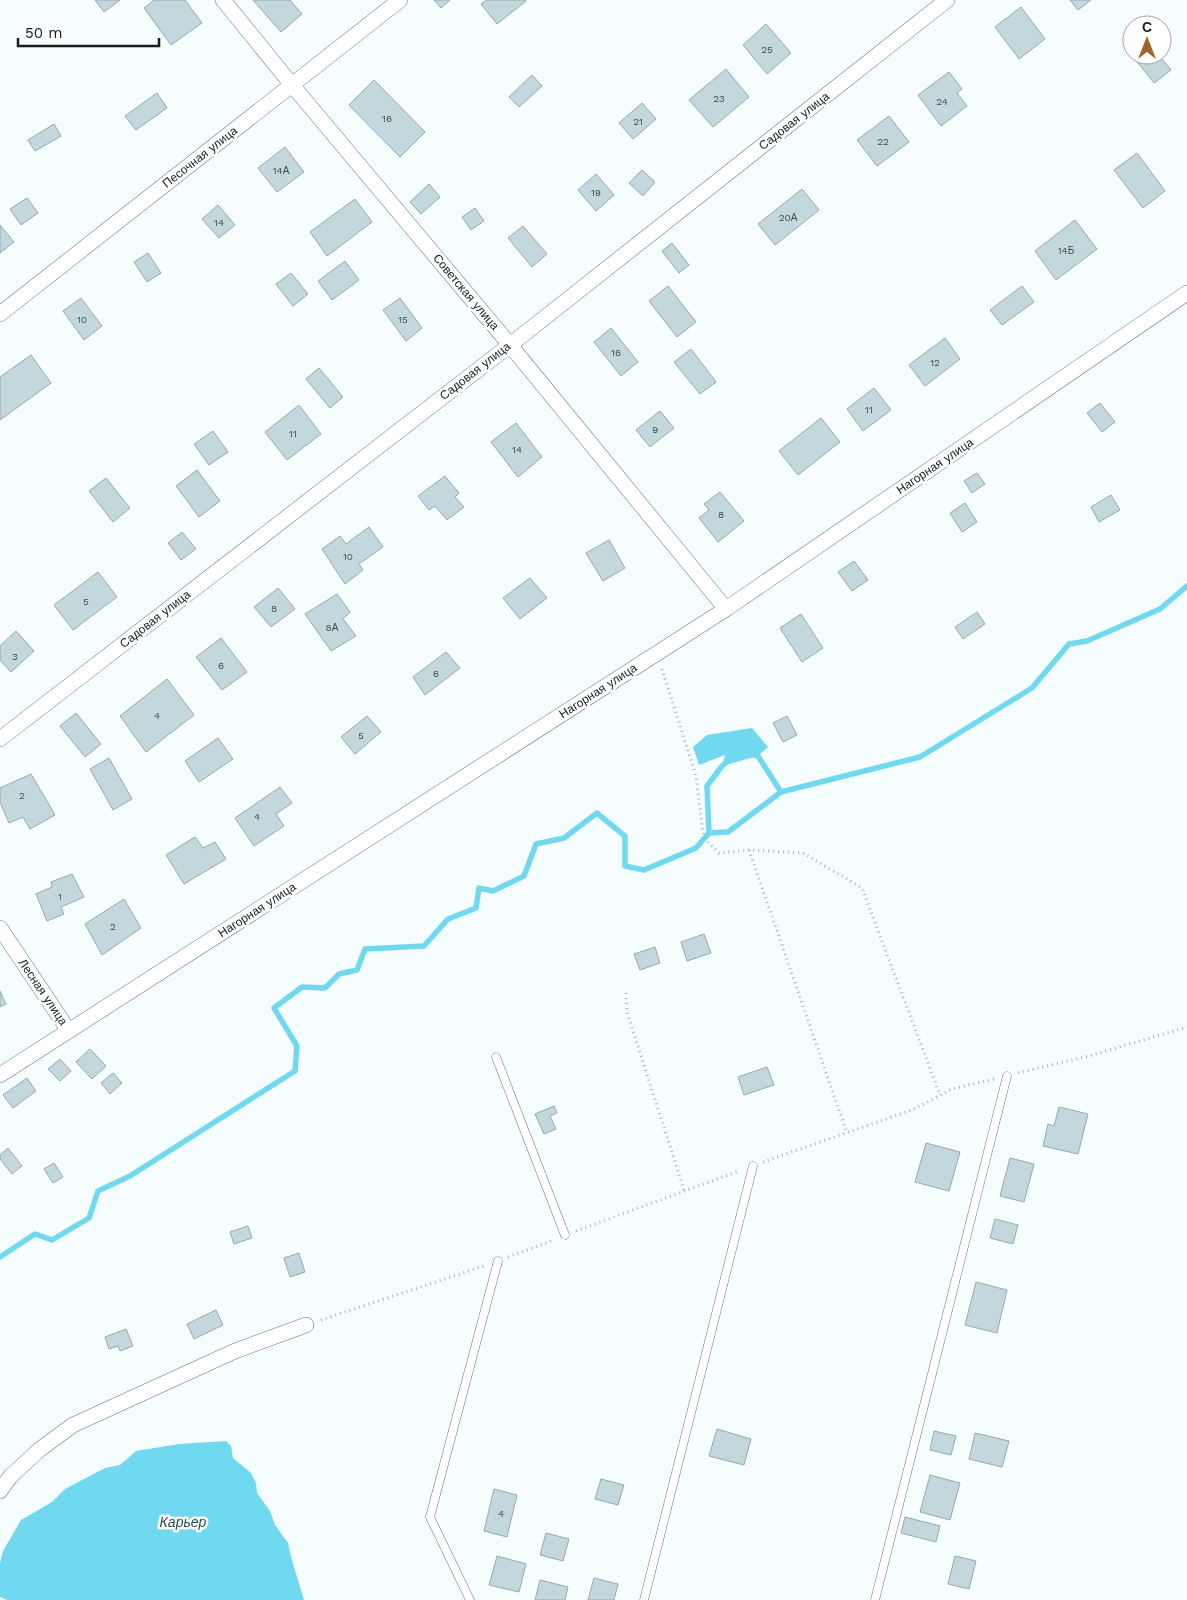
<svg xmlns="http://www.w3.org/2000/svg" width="1187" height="1600" font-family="'Work Sans',sans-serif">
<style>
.water{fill:#70d9ef}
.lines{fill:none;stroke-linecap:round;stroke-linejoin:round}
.stream{stroke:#70d9ef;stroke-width:5.5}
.building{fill:#c3d8dc;stroke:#95a9ae}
.service-casing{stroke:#64767b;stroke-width:9}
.minor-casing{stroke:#64767b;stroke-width:16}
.path{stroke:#aab2b4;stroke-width:3;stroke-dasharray:1 4;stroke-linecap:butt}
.service{stroke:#fff;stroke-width:8}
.minor{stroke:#fff;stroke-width:15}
.labels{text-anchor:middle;stroke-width:5;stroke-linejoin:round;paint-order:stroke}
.number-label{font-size:10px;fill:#414c4e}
.street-label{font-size:12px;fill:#161d1f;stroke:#fff}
.water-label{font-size:14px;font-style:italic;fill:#1c4b54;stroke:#fff}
</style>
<rect width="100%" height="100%" fill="#f5fdff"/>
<g class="water">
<path d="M752,728L768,747L758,756L722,766L725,755L699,765L693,747L707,735Z"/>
<path d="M226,1441L231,1446L233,1458L251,1473L256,1483L257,1493L270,1511L275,1525L288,1543L291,1557L304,1600H7L0,1597V1563L3,1551L21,1520L52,1502L65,1489L105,1468L120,1465L136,1451L179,1444Z"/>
</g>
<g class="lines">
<g class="stream">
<path d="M751,754L758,756L781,792"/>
<path d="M709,833L707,786L722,766L728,761"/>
<path d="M0,1257L35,1234L52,1240L89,1218L98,1191L130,1176L295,1071L297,1046L274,1008L302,987L325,988L339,974L357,970L365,949L424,946L448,919L476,908L479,888L493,891L524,876L536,844L564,838L597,813L625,836V866L644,870L696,848L709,833L728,832L781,792L920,757L1032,688L1069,644L1087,641L1160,609L1187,586"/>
</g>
</g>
<g class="building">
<path d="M95,0H120L104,12Z"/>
<path d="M154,0H185L202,23L171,45L144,8Z"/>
<path d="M253,0H290L302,14L281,32Z"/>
<path d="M434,0H450L441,8Z"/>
<path d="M487,0H525L526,1L497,24L481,4Z"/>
<path d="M1070,0H1091L1078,10Z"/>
<path d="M1021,7L1045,39L1019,59L995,27Z"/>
<path d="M766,24L791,53L767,74L743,45Z"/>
<path d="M1140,55H1159L1171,70L1154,83L1135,59Z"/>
<path d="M726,69L749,97L713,127L689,100Z"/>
<path d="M949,72L962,89L957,93L967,106L941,126L918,95Z"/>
<path d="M532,75L542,86L519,107L509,97Z"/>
<path d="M374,80L425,132L400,157L349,105Z"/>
<path d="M157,93L167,108L136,130L125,116Z"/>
<path d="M642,103L656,119L633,139L619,123Z"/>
<path d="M889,116L909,142L877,166L857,140Z"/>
<path d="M54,124L61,136L35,151L28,140Z"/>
<path d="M285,147L304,172L277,192L258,168Z"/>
<path d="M1137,153L1165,191L1143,208L1114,170Z"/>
<path d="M642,170L655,182L643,196L629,183Z"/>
<path d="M596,174L614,195L596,211L578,190Z"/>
<path d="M429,184L440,197L421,214L410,202Z"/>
<path d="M802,189L819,210L775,245L758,224Z"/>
<path d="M27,198L38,213L21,225L10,209Z"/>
<path d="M355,199L372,222L327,256L310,232Z"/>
<path d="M218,205L235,225L219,238L202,219Z"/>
<path d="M475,208L484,221L471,230L462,217Z"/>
<path d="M1075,220L1097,249L1056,280L1035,251Z"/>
<path d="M0,225L14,242L0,253Z"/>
<path d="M523,226L547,254L532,267L508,238Z"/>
<path d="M672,243L689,265L679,273L662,251Z"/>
<path d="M148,253L161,273L147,282L134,262Z"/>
<path d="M345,261L359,280L332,300L318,281Z"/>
<path d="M291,273L308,294L293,306L276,284Z"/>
<path d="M668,286L696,322L677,337L649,301Z"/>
<path d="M1022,286L1034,302L1002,325L990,310Z"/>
<path d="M81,298L102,326L84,340L63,311Z"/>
<path d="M400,298L422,328L406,341L383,310Z"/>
<path d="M611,328L638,362L621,376L594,342Z"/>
<path d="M945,338L960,359L925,386L909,365Z"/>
<path d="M691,349L716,382L700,394L674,362Z"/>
<path d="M31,355L51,383L0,420V377Z"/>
<path d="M319,368L343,397L330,408L306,379Z"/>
<path d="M874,388L891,410L863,431L847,409Z"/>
<path d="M1100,403L1115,422L1102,432L1087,413Z"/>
<path d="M299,405L321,434L287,460L265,432Z"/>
<path d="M660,411L674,428L650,447L636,430Z"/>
<path d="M821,418L840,442L798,475L779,451Z"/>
<path d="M516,423L542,457L518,477L491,442Z"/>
<path d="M213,431L228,452L209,465L194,444Z"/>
<path d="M197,470L220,501L199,517L176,486Z"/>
<path d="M977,473L985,484L972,493L964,481Z"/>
<path d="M445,476L459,493L455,497L464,507L447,520L435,506L429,510L418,496Z"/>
<path d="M106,478L130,508L113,522L89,491Z"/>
<path d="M720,492L744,521L718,542L699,518L709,510L704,504Z"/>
<path d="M1111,495L1120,510L1099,522L1091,507Z"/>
<path d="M965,503L977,522L962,532L950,513Z"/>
<path d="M369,527L383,547L359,564L363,570L345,584L322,549L340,536L346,544Z"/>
<path d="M182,532L196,549L181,560L168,543Z"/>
<path d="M609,540L625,568L603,581L586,553Z"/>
<path d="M854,561L868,580L852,591L838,572Z"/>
<path d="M98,572L117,597L73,630L54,605Z"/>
<path d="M530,578L547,598L520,619L503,598Z"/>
<path d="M278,588L295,609L271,627L254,607Z"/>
<path d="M337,594L350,612L343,619L356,636L331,651L305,614Z"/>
<path d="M977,612L985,624L963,639L955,627Z"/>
<path d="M801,614L823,648L802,662L780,628Z"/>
<path d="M16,631L34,651L11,672L0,660V646Z"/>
<path d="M221,638L247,672L222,690L196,657Z"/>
<path d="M446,652L460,668L425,695L413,677Z"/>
<path d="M167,679L194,715L146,752L120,716Z"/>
<path d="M76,713L101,744L85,757L60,726Z"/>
<path d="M367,716L381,732L355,754L341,737Z"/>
<path d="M787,716L797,735L783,742L773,723Z"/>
<path d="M218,738L233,759L199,782L185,761Z"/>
<path d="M109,758L132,799L113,810L90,769Z"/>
<path d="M31,774L55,815L30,829L23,817L9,823L0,802V788Z"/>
<path d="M280,787L292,803L276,814L284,826L254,846L235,818Z"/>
<path d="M195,837L203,848L215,842L226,859L184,884L166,855Z"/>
<path d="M72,874L84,897L61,907L64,914L47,921L36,894L52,887L51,882Z"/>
<path d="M124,899L141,928L102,955L85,924Z"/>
<path d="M704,934L711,953L687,961L681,942Z"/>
<path d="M655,947L660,963L640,970L634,954Z"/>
<path d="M0,991L6,1004L0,1007Z"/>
<path d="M90,1049L106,1066L92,1079L76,1062Z"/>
<path d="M60,1059L71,1071L60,1081L48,1069Z"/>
<path d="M767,1067L774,1085L744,1095L738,1077Z"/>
<path d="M113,1073L122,1083L110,1094L101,1083Z"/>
<path d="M27,1078L36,1091L13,1108L3,1095Z"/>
<path d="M554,1106L557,1113L550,1116L556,1129L544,1134L535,1114Z"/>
<path d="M1059,1107L1088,1114L1078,1154L1043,1146L1048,1124L1054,1126Z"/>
<path d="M926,1143L960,1152L949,1191L915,1182Z"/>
<path d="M8,1148L22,1166L12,1174L0,1159V1155Z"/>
<path d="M1010,1158L1034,1164L1024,1202L1000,1196Z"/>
<path d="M54,1163L63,1177L53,1183L44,1169Z"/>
<path d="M995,1219L1018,1225L1013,1244L990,1238Z"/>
<path d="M248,1226L252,1238L234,1244L230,1232Z"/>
<path d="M299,1253L305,1272L290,1277L284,1258Z"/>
<path d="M976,1282L1007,1290L997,1333L965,1325Z"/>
<path d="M216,1310L223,1325L194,1339L187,1324Z"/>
<path d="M126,1329L133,1346L120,1351L118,1346L109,1349L105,1337Z"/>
<path d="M717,1429L751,1439L744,1465L709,1456Z"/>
<path d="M934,1431L956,1436L951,1455L930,1450Z"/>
<path d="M975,1433L1009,1441L1002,1467L969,1459Z"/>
<path d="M930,1475L960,1483L950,1520L920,1512Z"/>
<path d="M601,1479L624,1485L618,1505L595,1499Z"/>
<path d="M494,1489L517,1495L507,1537L484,1531Z"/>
<path d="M905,1517L940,1526L936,1542L901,1533Z"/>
<path d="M546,1533L569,1539L563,1561L540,1555Z"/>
<path d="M497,1556L526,1564L519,1592L489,1585Z"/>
<path d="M955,1556L976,1561L969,1589L948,1584Z"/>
<path d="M594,1578L618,1584L614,1600H588Z"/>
<path d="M540,1580L568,1587L565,1600H535Z"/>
</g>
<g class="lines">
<defs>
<g id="service">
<path d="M496,1057L565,1235"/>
<path d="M470,1600L430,1517L498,1261"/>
<path d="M644,1600L753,1166"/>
<path d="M875,1600L1007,1076"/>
</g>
<g id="minor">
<path d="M223,0L292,85L510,345L726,609"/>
<path d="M0,314L400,0"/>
<path d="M0,739L510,345L947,0"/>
<path d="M0,928L69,1031"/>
<path d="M0,1075L726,609L1187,293"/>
<path d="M0,1491L10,1477L39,1450L73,1425L235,1351L306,1325"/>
</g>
</defs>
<use href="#service" class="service-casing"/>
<use href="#minor" class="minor-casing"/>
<g class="path">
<path d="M662,669L696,776L703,833L707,841L719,853L749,850L803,853L862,888L940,1095"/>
<path d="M749,850L847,1133"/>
<path d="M626,993L627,1012L684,1190"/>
<path d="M1018,1073L1089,1056L1187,1027"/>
<path d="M763,1162L912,1110L952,1089L994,1079"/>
<path d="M576,1231L739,1171"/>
<path d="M508,1257L554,1240"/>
<path d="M321,1320L484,1266"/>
</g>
<use href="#service" class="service"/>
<use href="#minor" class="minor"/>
</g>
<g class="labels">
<g class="number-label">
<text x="767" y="53">25</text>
<text x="719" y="102">23</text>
<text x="942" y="105">24</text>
<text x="387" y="122">16</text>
<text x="638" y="125">21</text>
<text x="883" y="145">22</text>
<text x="281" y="174">14А</text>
<text x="596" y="196">19</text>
<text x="788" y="221">20А</text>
<text x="219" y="226">14</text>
<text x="1066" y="254">14Б</text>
<text x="82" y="323">10</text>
<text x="403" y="323">15</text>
<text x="616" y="356">16</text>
<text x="935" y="366">12</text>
<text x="869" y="413">11</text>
<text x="655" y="433">9</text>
<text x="293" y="437">11</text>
<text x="517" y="453">14</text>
<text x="721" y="518">8</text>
<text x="348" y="560">10</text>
<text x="86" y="605">5</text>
<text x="274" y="612">8</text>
<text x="332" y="631">8А</text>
<text x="15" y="660">3</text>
<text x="221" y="669">6</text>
<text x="436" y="677">6</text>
<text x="157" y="719">4</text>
<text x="361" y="739">5</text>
<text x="22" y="799">2</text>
<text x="257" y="820">4</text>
<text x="60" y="900">1</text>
<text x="113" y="930">2</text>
<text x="501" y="1517">4</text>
</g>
<g class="street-label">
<text transform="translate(794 121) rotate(-38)" y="4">Садовая улица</text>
<text transform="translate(200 157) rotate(-38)" y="4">Песочная улица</text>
<text transform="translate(466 292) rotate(50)" y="4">Советская улица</text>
<text transform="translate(475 371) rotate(-38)" y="4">Садовая улица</text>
<text transform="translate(935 466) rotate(-34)" y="4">Нагорная улица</text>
<text transform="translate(155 619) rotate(-38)" y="4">Садовая улица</text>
<text transform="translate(598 691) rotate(-33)" y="4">Нагорная улица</text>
<text transform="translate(257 910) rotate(-33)" y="4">Нагорная улица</text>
<text transform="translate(43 992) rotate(56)" y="4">Лесная улица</text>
</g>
<g class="water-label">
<text x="183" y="1527">Карьер</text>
</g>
</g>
<g transform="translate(1147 40)"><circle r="24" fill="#ffffff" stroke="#a2a5a5"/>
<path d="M0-4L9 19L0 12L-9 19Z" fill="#a06426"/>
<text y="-8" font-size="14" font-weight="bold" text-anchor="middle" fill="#161d1f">С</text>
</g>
<path d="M18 38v8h141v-8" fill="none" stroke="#161d1f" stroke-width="2.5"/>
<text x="25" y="38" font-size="15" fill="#161d1f" stroke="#ffffff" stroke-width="4" paint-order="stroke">50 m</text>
</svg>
